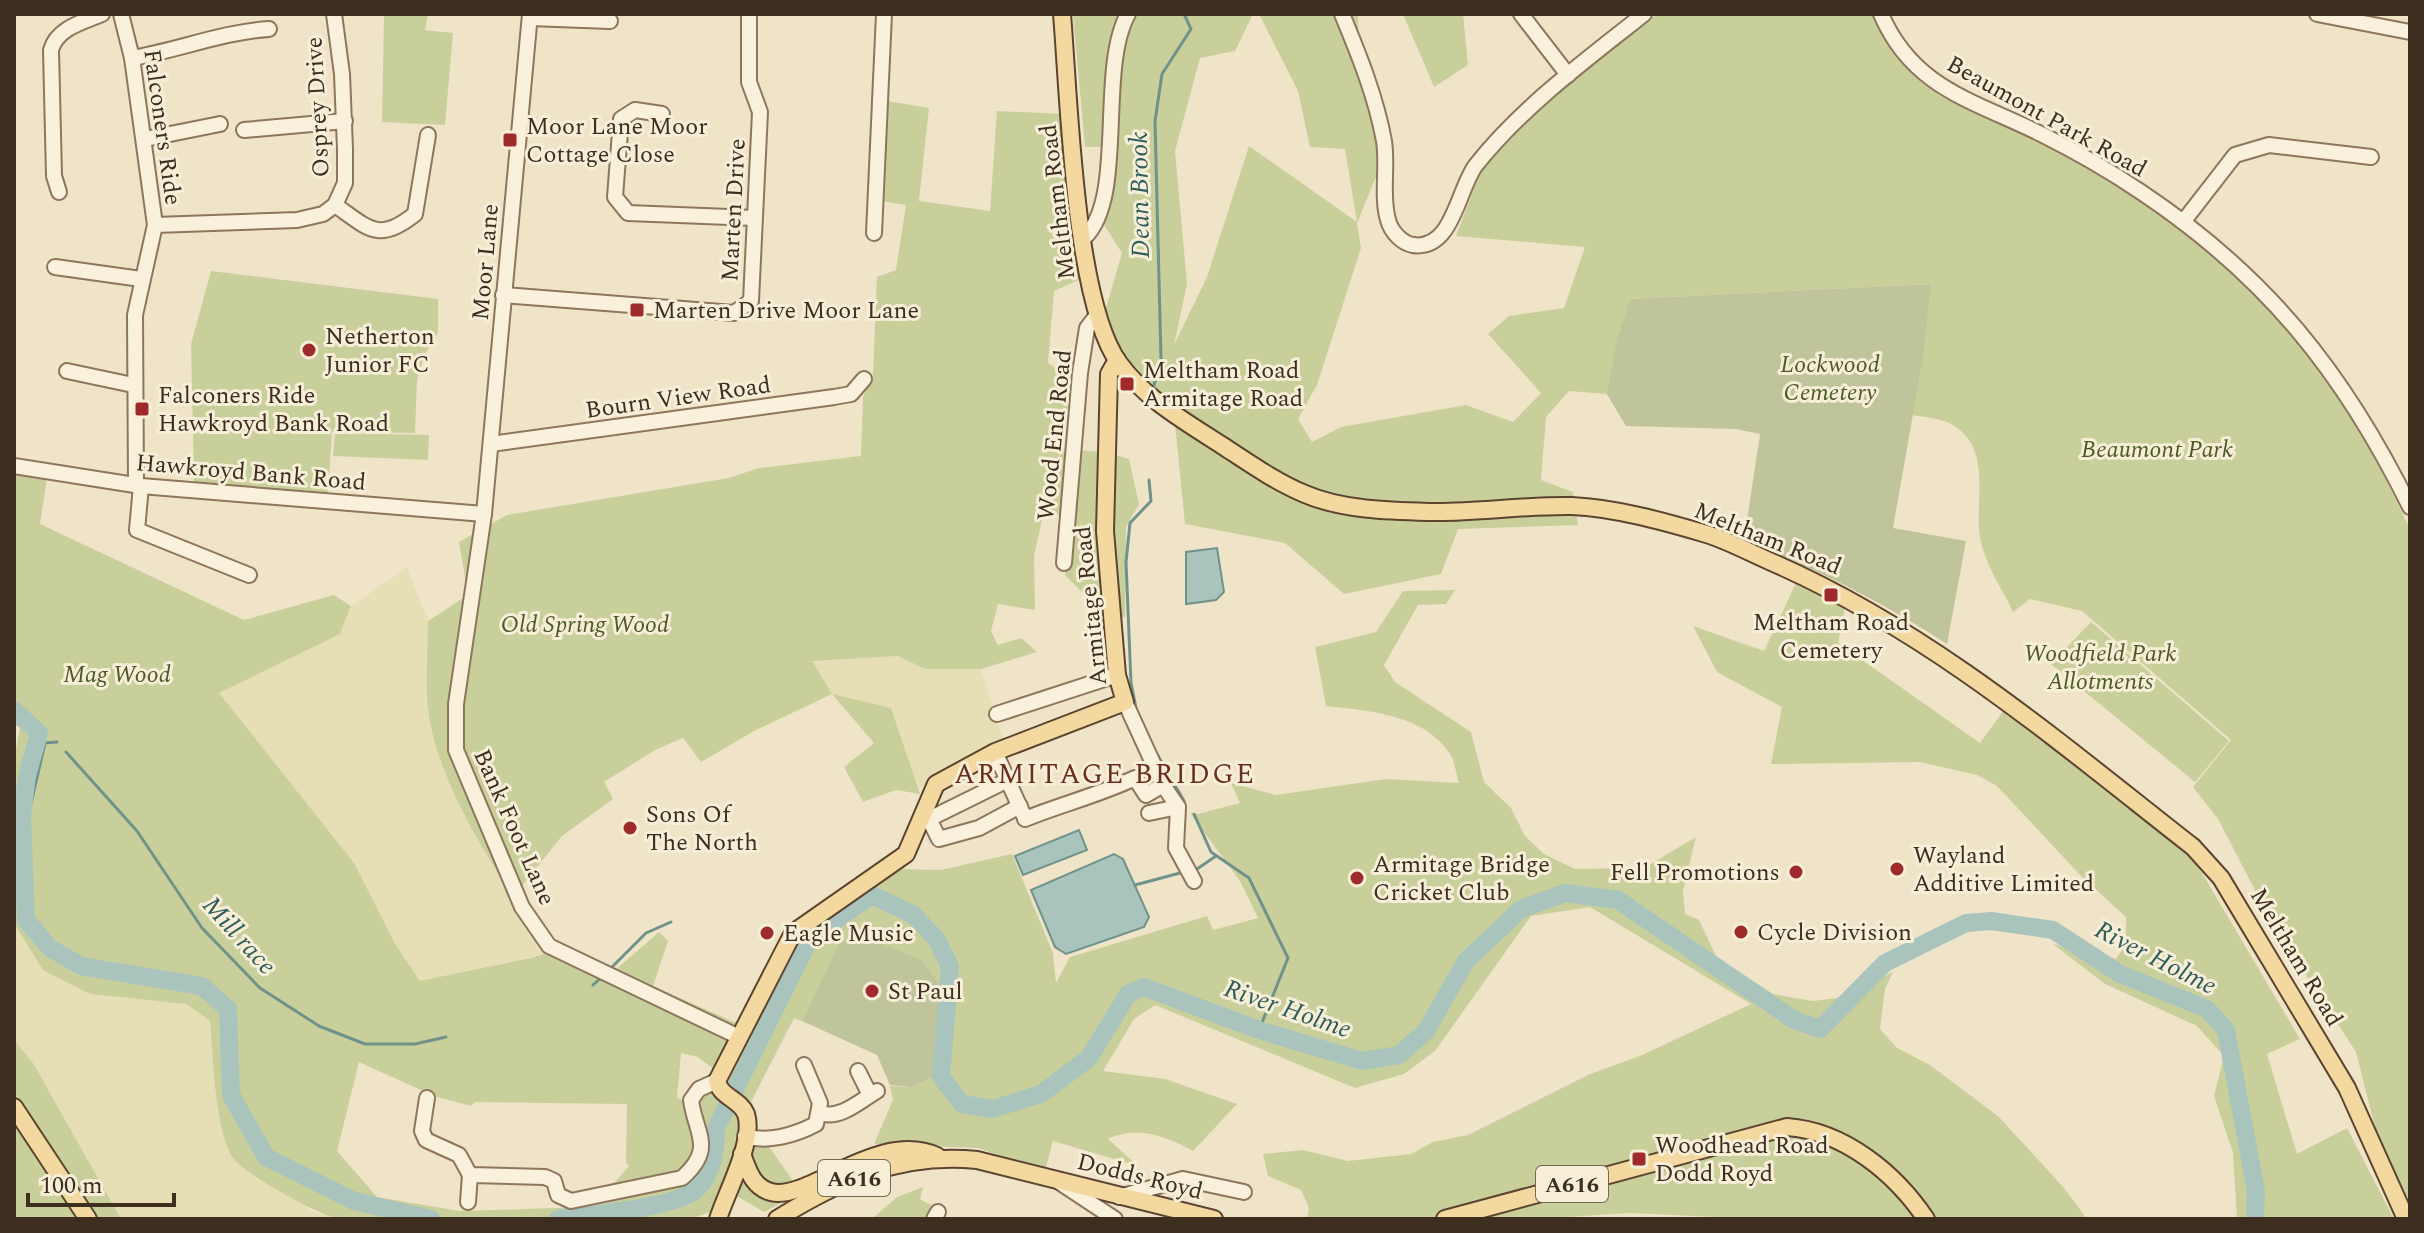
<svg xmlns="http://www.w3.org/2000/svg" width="2424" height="1233" font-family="Spectral,serif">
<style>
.farmland{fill:#e6deb5}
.green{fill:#c9cf9b;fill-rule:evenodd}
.cemetery{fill:#bfc49a}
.water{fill:#a9c4bc;stroke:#6f938a;stroke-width:2}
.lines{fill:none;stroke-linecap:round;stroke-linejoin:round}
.stream{stroke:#6f938a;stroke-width:3}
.river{stroke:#a9c4bc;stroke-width:18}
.minor-casing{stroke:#8d765c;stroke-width:18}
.major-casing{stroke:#5b4430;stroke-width:20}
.minor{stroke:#faf1dc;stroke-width:14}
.major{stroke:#f3d9a0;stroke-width:16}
.poi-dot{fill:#9e2a2b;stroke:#f7eed8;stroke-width:3}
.labels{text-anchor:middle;stroke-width:6;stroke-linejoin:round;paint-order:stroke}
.shield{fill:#f7eed8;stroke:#756857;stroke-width:2}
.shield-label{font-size:22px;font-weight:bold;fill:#3d2e20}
.street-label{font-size:24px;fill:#3d2e20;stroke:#f7eed8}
.poi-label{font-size:24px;fill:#3d2e20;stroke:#f7eed8;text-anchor:start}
.park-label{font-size:24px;font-style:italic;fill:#4d5a26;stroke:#f7eed8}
.water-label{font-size:26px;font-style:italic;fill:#2f5d5a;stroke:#f7eed8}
.quarter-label{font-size:28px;letter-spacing:2px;fill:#6b2e1e;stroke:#f7eed8}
</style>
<rect width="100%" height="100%" fill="#f0e4c8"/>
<g class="farmland">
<path d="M407,568L428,621V708L442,763L488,858L546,953L421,982L218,692L340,634L351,606Z"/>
<path d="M898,656L925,669H981L1005,745L918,788L891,709L832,694L811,661Z"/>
<path d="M14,923L90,994L186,1004L210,1022L218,1111L311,1211L336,1219H121L33,1063L14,1040Z"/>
</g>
<g class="green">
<path d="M384,14H428L425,30L453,33L445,125L382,122Z"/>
<path d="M1073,14H1253L1235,51L1200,58L1175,151L1187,284L1174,345L1207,277L1249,146L1357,222L1345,149L1310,147L1298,91L1259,14H1358L1359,49L1379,93L1378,172L1357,223L1361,248L1317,385L1298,419L1312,442L1341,427L1466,405L1513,422L1541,393L1488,334L1509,316L1564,308L1585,247L1456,236L1479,174L1500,146L1577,73L1657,14H1875L1890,49L1940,96L2043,141L2139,198L2208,251L2277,317L2319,367L2361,429L2410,529V1202L2379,1143L2356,1052L2269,917L2218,819L2193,787L2231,740L2082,611L2030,599L2013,612C2002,588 1985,565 1980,538C1974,500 1994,445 1949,423C1938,418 1924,417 1912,415L1930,284L1630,299L1626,426L1607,394L1569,391L1546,417L1541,480L1573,492L1578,525L1458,529L1441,574L1344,594L1285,543L1185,524L1173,404L1140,379L1103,318L1122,253L1101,220L1111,147H1085Z"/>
<path d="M1403,14H1463L1468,65L1434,87Z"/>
<path d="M887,101L929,108L919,201L990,211L997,111L1064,114L1079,280L1054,291L1048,363L1070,378L1064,449L1105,452L1129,459L1139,504L1126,527L1125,616L1107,631L1086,596L1065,575L1071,526L1066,514L1043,515L1034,556L1035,610L998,604L991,631L998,645L1021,638L1037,652L981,669H925L898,656L812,661L832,694L891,708L920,794L896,790L863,802L844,767L874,743L832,694L754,731L701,762L683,738L655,750L604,782L613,799L562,836L513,897C479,844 434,770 428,707C425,679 428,649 428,621L468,595L459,542L507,515L729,478L759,468L861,456L863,397L873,375L877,277L896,270L906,205L881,201Z"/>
<path d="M211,271L438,299V333L425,354L417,381L415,433L332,432L328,494L194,482L191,344Z"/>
<path d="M335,433L429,435L428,460L333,456Z"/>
<path d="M14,473L47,478L40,524L244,620L334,595L351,606L340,634L219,693L354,863L395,944L420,981L530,958L546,953L552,944L613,972L659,932L668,941L653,986L734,1022L753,1023L799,936L899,869L941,870L1012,854L1053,953L1056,983L1070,957L1207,916L1213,930L1258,918L1240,881L1190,813L1198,814L1240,803L1231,783L1276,795L1386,779L1459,783C1456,775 1455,761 1450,754C1425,714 1368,711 1326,706L1315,647L1376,632L1403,591L1455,590L1446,604L1418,605L1384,665L1395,682L1471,732L1484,782L1511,808L1525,836L1544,854L1575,869L1644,868L1696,837L1683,891L1685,914L1699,920L1717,958L1773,994L1813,1001L1837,998L1893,972L1885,989L1880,1029L1897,1048L1930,1065L1999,1117L2064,1188L2087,1219H1758L1630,1213L1537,1219H1307L1309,1208L1301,1190L1268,1176L1263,1154L1303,1150L1348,1161L1411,1154L1433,1142L1468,1135L1590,1074L1640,1056L1751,1004L1590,907L1531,916L1435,1051L1404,1074L1355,1088L1155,1005L1134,1019L1103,1071L1165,1079L1237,1104L1193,1151C1165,1136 1138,1125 1108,1139L1138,1166L1053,1141L1045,1171L978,1148L874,1144L893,1100L890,1086L912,1087L935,1076L936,1038L838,945L802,1021L794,1018L751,1102L754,1125L793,1181L789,1199L764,1212L723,1188L712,1211L691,1219H336C315,1212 249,1177 235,1160C215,1137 213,1054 210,1021L186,1004L90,994L43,970L14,923V759L20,728L14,724ZM681,1053L698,1057L725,1078L697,1104C715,1139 711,1151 691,1183L589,1207L459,1211L377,1197L337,1151L359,1062L434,1096L471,1106L475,1102L627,1104L626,1162L629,1166L610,1188L683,1172C698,1145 694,1126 681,1099L677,1098Z"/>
<path d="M1797,581L1845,608L1838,643L1980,743L2004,710L2192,856L2300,1039L2267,1054L2297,1154L2347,1128L2394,1219H2237L2233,1153L2214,1096L2224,1056L2197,1026L2105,984L2053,944L2116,959L2126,944V917L2082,877L1997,786L1977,775L1920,762L1771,764L1782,707L1717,672L1693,626L1764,651Z"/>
<path d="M2091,622L2229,741L2195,782L2051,664Z"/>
<path d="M14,1040L33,1063L121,1219H14Z"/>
<path d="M923,1187L920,1199L944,1212L946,1219H866L874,1217L897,1197Z"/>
</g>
<g class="cemetery">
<path d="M1931,284L1923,357L1893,528L1966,541L1947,644C1883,602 1815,569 1744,540L1760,434L1736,429L1626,426L1607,394L1617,340L1630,299Z"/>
<path d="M854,932L923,961L940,986L935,1076L912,1087L890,1085L877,1055L802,1021L838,945Z"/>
</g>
<g class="water">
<path d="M1217,548L1224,592L1216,600L1186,604V552Z"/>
<path d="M1079,830L1087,850L1023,875L1015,856Z"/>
<path d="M1114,854L1123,859L1149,917L1144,927L1066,954L1055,947L1031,890Z"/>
</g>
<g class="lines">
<g class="stream">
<path d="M1154,385L1161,359L1155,121L1162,74L1191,29L1184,14"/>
<path d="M1138,718L1131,683L1126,562L1130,523L1151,501L1149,480"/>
<path d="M1154,749L1184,801"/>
<path d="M66,752L137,831L202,928L260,988L319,1026L365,1044H415L446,1037"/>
<path d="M1194,814L1211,852L1249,878L1288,958L1259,1030"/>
<path d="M24,834L45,743L57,742"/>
<path d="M1197,869L1216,856"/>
<path d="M1135,885L1180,873"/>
<path d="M610,969L646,933L671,922"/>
<path d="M593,985L602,977"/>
</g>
<g class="river">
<path d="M14,710L39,733L27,776L22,816L26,920L50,948L81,966L202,986L228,1009L231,1095L266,1157L354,1201L431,1219"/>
<path d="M558,1219C590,1214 670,1209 694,1191C713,1177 716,1149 716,1128L810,938L872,895L914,915L937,940L950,967L941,1077L962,1104L992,1109L1041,1094L1089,1058L1128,994L1144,987L1259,1030L1362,1061L1399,1055L1426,1031L1466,961L1521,909L1565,893L1618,900L1794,1020L1820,1029L1885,963L1966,923L1991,921L2053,930L2120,974L2207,1009L2226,1030L2256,1191L2255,1219"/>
</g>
<defs>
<g id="minor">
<path d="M121,14L132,58L155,225L135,315L136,485"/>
<path d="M530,14L484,514L456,704V750L522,907L549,946L737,1036"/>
<path d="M1342,14C1359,55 1376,97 1384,141C1388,166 1381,196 1388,220C1391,231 1401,243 1413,245C1453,251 1458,188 1476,165C1522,107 1586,60 1644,14"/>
<path d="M1521,14L1568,75"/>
<path d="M1881,14C1913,89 1975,101 2041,134C2075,151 2110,171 2141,192C2267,276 2344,373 2410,507"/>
<path d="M2317,14L2410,32"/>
<path d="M530,18L610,21"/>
<path d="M132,58C179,50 222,32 269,29"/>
<path d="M662,114L635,110L621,119L615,197L628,213L754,218"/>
<path d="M244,130L345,121"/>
<path d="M145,139L220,124"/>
<path d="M59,192L54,176L51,50C57,28 83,22 102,14"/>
<path d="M335,205C369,229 379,243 415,214L428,135"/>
<path d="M2183,222L2235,155L2269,145L2371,157"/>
<path d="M155,225L297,220L323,214L335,205L345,183V149L342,74L334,14"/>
<path d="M874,233L884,14"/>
<path d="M1084,238C1127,198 1097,70 1128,14"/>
<path d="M55,267L141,279"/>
<path d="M503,295L734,313L751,301L760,112L749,82V14"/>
<path d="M67,371L133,385"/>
<path d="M491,444L834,397L851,394L864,379"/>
<path d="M14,466L141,486L484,514"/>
<path d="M141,486L137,530L249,575"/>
<path d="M1064,563L1080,373L1087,328L1097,315"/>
<path d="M1125,702L1163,785L1178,807L1176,848L1194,881"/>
<path d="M997,714L1117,675"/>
<path d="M995,752L1023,814"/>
<path d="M1149,813L1178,807"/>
<path d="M923,816L929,819L1008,780"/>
<path d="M929,819L939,839L979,828L1020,806"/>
<path d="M1025,819C1062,804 1099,795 1135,778L1146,795L1163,785"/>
<path d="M858,1071L870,1095"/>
<path d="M427,1098L422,1131L426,1140L459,1155L470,1175L545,1177L554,1181L558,1195L571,1201L682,1178C716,1148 695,1133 691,1100L699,1089L717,1081"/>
<path d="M821,1113C840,1120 861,1100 877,1091"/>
<path d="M745,1136C768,1143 795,1135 816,1124L820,1103L804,1065"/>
<path d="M1059,1182L1115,1219"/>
<path d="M1119,1197L1183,1179L1244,1192"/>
<path d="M468,1202L470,1175"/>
<path d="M934,1219L938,1212"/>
</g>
<g id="major">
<path d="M1062,14C1069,96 1074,301 1119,363C1145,399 1186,422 1223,446C1249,463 1276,482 1305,494C1342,510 1389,511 1430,512C1477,513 1524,505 1572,506C1615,508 1662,521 1703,533C1728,540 1752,554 1776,564C1932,633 2060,743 2193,847L2221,878L2347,1088L2406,1219"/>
<path d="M14,1107L88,1219"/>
<path d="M742,1154C748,1169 752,1187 771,1192C808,1202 878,1129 937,1156"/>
<path d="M718,1219C726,1193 755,1141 746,1114C740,1099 720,1097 717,1081L793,933L906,854L936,784L995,752L1125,702L1117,675L1105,531L1109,374L1117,360"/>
<path d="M777,1219C840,1180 901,1152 977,1160L1214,1219"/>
<path d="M1445,1219L1787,1127C1844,1131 1895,1173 1926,1219"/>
</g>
</defs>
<use href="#minor" class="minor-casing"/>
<use href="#major" class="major-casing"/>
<use href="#minor" class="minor"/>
<use href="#major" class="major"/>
</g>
<g class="poi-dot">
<rect x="502" y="132" width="16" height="16" rx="4"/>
<rect x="629" y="302" width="16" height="16" rx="4"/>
<circle cx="309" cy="350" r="8"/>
<rect x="1119" y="376" width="16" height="16" rx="4"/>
<rect x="134" y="401" width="16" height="16" rx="4"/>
<rect x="1823" y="587" width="16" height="16" rx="4"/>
<circle cx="630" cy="828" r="8"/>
<circle cx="1897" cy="869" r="8"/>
<circle cx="1796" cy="872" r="8"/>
<circle cx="1357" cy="878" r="8"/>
<circle cx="1741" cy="932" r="8"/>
<circle cx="767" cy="933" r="8"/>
<circle cx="872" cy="991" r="8"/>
<rect x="1631" y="1151" width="16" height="16" rx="4"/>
</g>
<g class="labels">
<g class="shield">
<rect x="818" y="1160" width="72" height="36" rx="6"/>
<rect x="1536" y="1166" width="72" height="36" rx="6"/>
</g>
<g class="shield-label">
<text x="854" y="1186">A616</text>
<text x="1572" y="1192">A616</text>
</g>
<g class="street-label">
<text transform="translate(317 107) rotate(-93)" y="8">Osprey Drive</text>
<text transform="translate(2047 116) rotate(29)" y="8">Beaumont Park Road</text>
<text transform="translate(163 127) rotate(82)" y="8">Falconers Ride</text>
<text transform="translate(1057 202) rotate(-97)" y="8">Meltham Road</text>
<text transform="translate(733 210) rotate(-87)" y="8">Marten Drive</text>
<text transform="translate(485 262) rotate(-85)" y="8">Moor Lane</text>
<text transform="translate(678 397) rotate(-8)" y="8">Bourn View Road</text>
<text transform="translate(1054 435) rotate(-84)" y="8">Wood End Road</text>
<text transform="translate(251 472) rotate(5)" y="8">Hawkroyd Bank Road</text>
<text transform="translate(1768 538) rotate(22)" y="8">Meltham Road</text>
<text transform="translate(1090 606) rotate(-96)" y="8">Armitage Road</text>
<text transform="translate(515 827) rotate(66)" y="8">Bank Foot Lane</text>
<text transform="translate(2297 957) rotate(59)" y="8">Meltham Road</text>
<text transform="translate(1140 1176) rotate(14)" y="8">Dodds Royd</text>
</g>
<g class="poi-label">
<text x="526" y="134">Moor Lane Moor<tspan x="526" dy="28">Cottage Close</tspan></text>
<text x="653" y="318">Marten Drive Moor Lane</text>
<text x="325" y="344">Netherton<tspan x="325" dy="28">Junior FC</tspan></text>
<text x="1143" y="378">Meltham Road<tspan x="1143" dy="28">Armitage Road</tspan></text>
<text x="158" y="403">Falconers Ride<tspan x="158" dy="28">Hawkroyd Bank Road</tspan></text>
<text x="1831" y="630" text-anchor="middle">Meltham Road<tspan x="1831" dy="28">Cemetery</tspan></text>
<text x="646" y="822">Sons Of<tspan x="646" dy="28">The North</tspan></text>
<text x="1913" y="863">Wayland<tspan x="1913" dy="28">Additive Limited</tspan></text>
<text x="1373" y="872">Armitage Bridge<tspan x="1373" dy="28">Cricket Club</tspan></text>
<text x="1780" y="880" text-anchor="end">Fell Promotions</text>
<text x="1757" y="940">Cycle Division</text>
<text x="783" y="941">Eagle Music</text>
<text x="888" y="999">St Paul</text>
<text x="1655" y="1153">Woodhead Road<tspan x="1655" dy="28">Dodd Royd</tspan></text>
</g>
<g class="park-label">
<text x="1830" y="372">Lockwood<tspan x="1830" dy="28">Cemetery</tspan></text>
<text x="2157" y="457">Beaumont Park</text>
<text x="585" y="632">Old Spring Wood</text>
<text x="2100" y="661">Woodfield Park<tspan x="2100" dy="28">Allotments</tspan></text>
<text x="117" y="682">Mag Wood</text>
</g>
<g class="water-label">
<text transform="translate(1139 195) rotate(-91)" y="9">Dean Brook</text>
<text transform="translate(240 935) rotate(48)" y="9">Mill race</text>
<text transform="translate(2156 957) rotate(27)" y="9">River Holme</text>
<text transform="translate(1288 1008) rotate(19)" y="9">River Holme</text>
</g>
<g class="quarter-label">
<text x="1105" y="783">ARMITAGE BRIDGE</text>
</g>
</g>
<rect width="2424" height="1233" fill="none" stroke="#3d2e20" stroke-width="32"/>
<path d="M28 1193v12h146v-12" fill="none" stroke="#3d2e20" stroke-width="4"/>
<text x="40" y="1193" font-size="24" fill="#3d2e20" stroke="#f7eed8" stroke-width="6" paint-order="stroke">100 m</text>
</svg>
